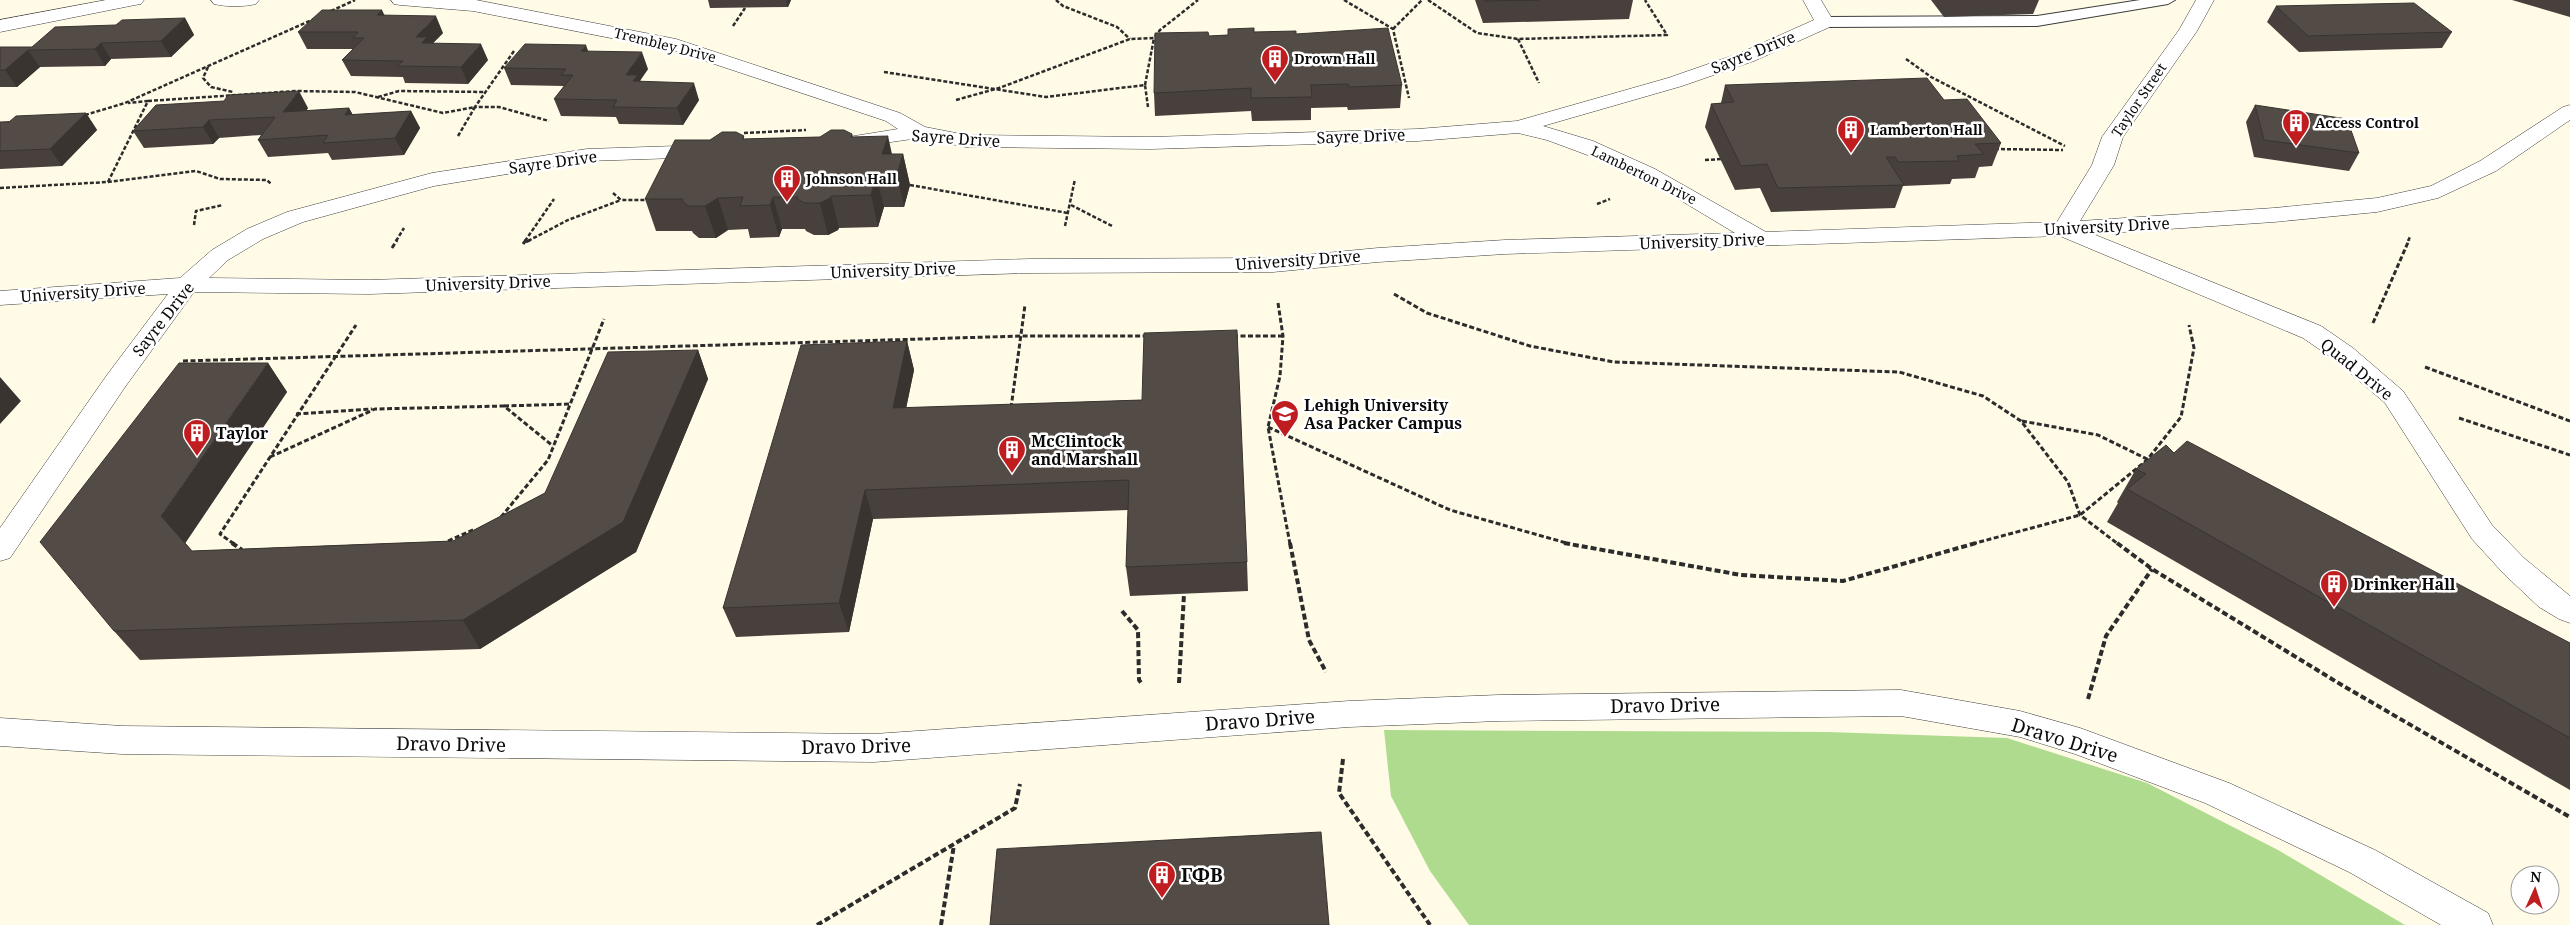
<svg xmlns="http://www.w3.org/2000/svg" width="2570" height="925" font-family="'Noto Serif',serif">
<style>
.forest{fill:#afdb8e}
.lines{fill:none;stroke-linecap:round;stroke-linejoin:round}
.lane-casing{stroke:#3d3d3d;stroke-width:2}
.street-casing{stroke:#3d3d3d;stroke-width:1}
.path-far2{stroke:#2c2c2c;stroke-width:2.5;stroke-dasharray:4 2;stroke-linecap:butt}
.path-far1{stroke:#2c2c2c;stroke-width:3;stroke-dasharray:5 2.5;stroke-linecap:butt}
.path{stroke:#2c2c2c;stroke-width:4;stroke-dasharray:6 3;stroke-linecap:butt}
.lane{fill:#fff;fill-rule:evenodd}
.street{fill:#fff;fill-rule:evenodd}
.wall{fill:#47403c}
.shaded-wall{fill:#3a3431}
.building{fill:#534b46;stroke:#3a3431}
.labels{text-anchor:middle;stroke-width:5;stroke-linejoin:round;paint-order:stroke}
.far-street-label{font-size:14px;fill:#0a0a0a;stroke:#fff}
.far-poi-label{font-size:14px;font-weight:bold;fill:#0a0a0a;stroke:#fff;text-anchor:start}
.street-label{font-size:16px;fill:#0a0a0a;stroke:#fff}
.poi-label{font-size:16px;font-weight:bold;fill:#0a0a0a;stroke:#fff;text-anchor:start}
.near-street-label{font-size:19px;fill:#0a0a0a;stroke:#fff}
.near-poi-label{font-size:19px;font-weight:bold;fill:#0a0a0a;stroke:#fff;text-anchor:start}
</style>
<rect width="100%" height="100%" fill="#fffbe7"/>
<path class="forest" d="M1384,730L1828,732L2007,738L2147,783L2278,850L2405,925H1469L1430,871L1391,796Z"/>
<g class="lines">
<defs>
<path id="lane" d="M2140,0H2175L2168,4L2037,26L1825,27L1817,22L1825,17L2037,16Z"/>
<g id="street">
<path d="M106,0H144L141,4L135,5L0,32V20Z"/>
<path d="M211,0H259L256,4C244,7 226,7 214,4Z"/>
<path d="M391,0H476L676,39L900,113L925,127L966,135L1151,137L1418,129L1517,121L1668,78L1740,53L1814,20L1803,0H1821L1834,22L1832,26L1754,61L1682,86L1543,126L1593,141L1655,169L1766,232L2057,222L2092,165L2102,137L2179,30L2196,0H2214L2197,31L2123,137L2114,165L2080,221L2274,208L2377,198L2431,186L2480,161L2563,107L2570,105V120L2496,171L2438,198L2377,212L2274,222L2093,234L2321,326L2353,348L2403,391L2492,525L2524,558L2570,596V623L2559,619L2539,607L2504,574L2472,539L2385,403L2335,360L2303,338L2060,236L1505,254L1378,262L1273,272L1029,273L369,294L194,292L125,387L10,558L0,561V528L107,375L168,294L0,305V291L180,278L212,250L247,229L287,212L432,173L587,149L707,145L715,146L718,151L715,156L707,157L587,161L434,186L303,222L263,239L228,260L209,278L369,280L1029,259L1273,258L1378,248L1505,240L1735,233L1670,194L1609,163L1547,140L1518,133L1418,141L1151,149L966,147L919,138L849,148L842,146L838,142L842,138L898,129L886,121L672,50L473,11L400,5L394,4Z"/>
<path d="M1901,690L2020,711L2080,728L2229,783L2375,850L2488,913L2493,925H2441L2349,872L2205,803L2075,754L2020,737L1901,716L1499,721L1349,727L874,762L122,754L0,746V718L122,726L874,734L1349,701L1499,695Z"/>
</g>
</defs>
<use href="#lane" class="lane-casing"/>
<use href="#street" class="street-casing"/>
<g class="path-far2">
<path d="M1056,0L1063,6L1117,27L1130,39"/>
<path d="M1344,0L1393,29L1409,98"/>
<path d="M1428,0L1477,33L1518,39L1667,35L1645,0"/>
<path d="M331,11L355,0"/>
<path d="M733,26L745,8"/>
<path d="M1393,29L1422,0"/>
<path d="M1518,39L1539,83"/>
<path d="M514,51L475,107H499L549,121"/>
<path d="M1906,59L1931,77L2065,146"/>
<path d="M208,67L203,78L211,87L233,92"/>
<path d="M884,72L1046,97L1145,85L1148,107"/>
<path d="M1145,85L1154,38"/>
<path d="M378,97L399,91L486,92"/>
<path d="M956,100L999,88L1130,39L1154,38L1160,30L1198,0"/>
<path d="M148,101L296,91L355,92L443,113L475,107L458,136"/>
<path d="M85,115L125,103L314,19"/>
<path d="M744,133L806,130"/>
<path d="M1995,149L2063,150"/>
<path d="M1705,160L1722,159"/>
<path d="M108,182L148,101L128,103"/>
<path d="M910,185L1068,213"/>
<path d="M0,188L108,182L196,171L220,179L267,180L271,184"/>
<path d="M613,193L621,200H649"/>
<path d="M1597,204L1610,199"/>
<path d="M1071,205L1112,226"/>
<path d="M194,225L196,211L223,205"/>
<path d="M1065,226L1075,179"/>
<path d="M396,241L404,228"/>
<path d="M525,241L554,199"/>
<path d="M528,241L568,220L621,200"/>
<path d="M2408,241L2410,237"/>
</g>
<g class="path-far1">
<path d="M526,242L530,240"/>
<path d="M523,244L526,240"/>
<path d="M392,248L397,240"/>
<path d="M1394,294L1427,313L1530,346L1614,362L1899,372L1983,396L2021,421L2068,482L2080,515L2118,544"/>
<path d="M1278,303L1283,336L1280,376L1268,427L1290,544"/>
<path d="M2373,323L2409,240"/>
<path d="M1233,336H1283"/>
<path d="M183,361L1022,336H1146"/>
<path d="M2425,367L2570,421"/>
<path d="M504,406L570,404"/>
<path d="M1011,408L1025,305"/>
<path d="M296,414L372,409"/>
<path d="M2459,418L2570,455"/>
<path d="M2022,421L2098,435L2149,460"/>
<path d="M1268,427L1450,510L1570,544"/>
<path d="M270,457L375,409L504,406L553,446"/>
<path d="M501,517L548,460L604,319"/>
<path d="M448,541L475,529"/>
<path d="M234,544L220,534L356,325"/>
<path d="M1972,544L2080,515L2147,460L2181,417L2194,348L2189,325"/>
</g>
<g class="path">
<path d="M232,543L242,550"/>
<path d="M1290,543L1309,640L1326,672"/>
<path d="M1564,543L1741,575L1843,581L1976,543"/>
<path d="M2117,543L2152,569L2345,687L2570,817"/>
<path d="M1122,611L1138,630L1139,680L1142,684"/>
<path d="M1179,683L1184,594"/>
<path d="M2088,699L2106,636L2152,569"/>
<path d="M1343,759L1339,793L1430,925"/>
<path d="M817,925L1015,808L1020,784"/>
<path d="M941,925L954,845"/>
</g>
<use href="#lane" class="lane"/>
<use href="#street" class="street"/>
</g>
<g class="wall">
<path d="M708,0H791L788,7L710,8Z"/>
<path d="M1475,0H1633L1629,19L1483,23Z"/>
<path d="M1931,0H2039L2033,14L1944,17Z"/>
<path d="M2512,0H2570V17Z"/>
<path d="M2276,6L2452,32L2442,48L2299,52L2267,22Z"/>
<path d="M385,16L443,33L433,43L488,60L468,84L405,83L403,77L351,76L342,60L353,49H307L298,32Z"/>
<path d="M185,18L194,35L171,57L111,59L105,66L40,67L17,87H0V47H32L116,25Z"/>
<path d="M1254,32L1296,34L1402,85L1400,108L1348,110L1347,107L1311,108V120L1252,121L1251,111L1155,116L1154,93L1209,36L1228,35Z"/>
<path d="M588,51L648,69L640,81L699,100L683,125L619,124L616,117L561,116L554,99L564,86L511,85L504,68Z"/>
<path d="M1725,85L1944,100L2001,143L1992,166L1979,167L1975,178L1952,179L1950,184L1903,186L1895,208L1771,212L1760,188L1735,190L1705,127L1711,104L1721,103Z"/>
<path d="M156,105L308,108L306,111L349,108L353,115L411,111L420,128L404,155L332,160L328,153L268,157L258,140L261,135L219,138L213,144L144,148L133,131Z"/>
<path d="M2255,105L2359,153L2349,171L2254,157L2246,122Z"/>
<path d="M86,113L97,130L62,166L0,169V122Z"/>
<path d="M852,134L853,137L891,154H903L910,185L904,207H884L878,227L839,228L838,230L828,235H814L806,231L805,229H782L779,237L750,238L748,229L728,230L716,238H699L693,233L692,231H656L645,199L710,140L744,136V139L820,137Z"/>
<path d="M907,341L914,370L906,408L1142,400L1247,562L1248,591L1130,596L1126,567L1128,510L873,519L849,632L736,637L723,608Z"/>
<path d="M698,350L708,379L636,552L480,649L140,660L114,631L268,363L287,392L185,543L192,551L453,541L545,493Z"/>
<path d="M2174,453L2570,643V790L2107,522L2118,503L2117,502L2136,469Z"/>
</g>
<g class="shaded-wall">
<path d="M786,0H791L788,7Z"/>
<path d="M382,10L390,27L377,15Z"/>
<path d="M436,16L443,33L431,45L435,54L416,37Z"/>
<path d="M185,18L194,35L171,57L161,41Z"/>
<path d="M101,43L111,59L105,66L95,49Z"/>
<path d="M481,44L488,60L468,84L461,67Z"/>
<path d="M586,45L592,62L581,51Z"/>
<path d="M28,50L40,67L17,87L5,70Z"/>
<path d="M642,52L648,69L640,80L644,92L626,75Z"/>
<path d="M694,83L699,100L683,125L677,108Z"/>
<path d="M299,91L308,108L292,130L283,112Z"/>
<path d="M349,108L358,126L345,115Z"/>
<path d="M411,111L420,128L404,155L395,138Z"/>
<path d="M86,113L97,130L62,166L50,149Z"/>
<path d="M209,120L219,138L213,144L203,127Z"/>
<path d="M888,136L895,168L882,154Z"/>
<path d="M903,154L910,185L904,207L897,175Z"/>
<path d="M876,176L884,207L878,227L871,195Z"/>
<path d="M831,196L839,228L838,230L828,235L820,203Z"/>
<path d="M773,197L782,229L779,237L770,205Z"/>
<path d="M718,198L728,230L716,238L705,206Z"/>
<path d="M907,341L914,370L900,438L893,408Z"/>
<path d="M698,350L708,379L636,552L480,649L463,620Z"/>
<path d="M268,363L287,392L184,545L161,516Z"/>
<path d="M0,377L21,401L0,424Z"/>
<path d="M865,490L873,519L849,632L839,603Z"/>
</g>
<g class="building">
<path d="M1485,0H1539L1485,1Z"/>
<path d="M2414,3L2452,32L2308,36L2276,6Z"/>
<path d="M322,10H382L377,15L436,16L416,37H427L422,43L481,44L461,67L397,66L403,61L342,60L364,38H353L358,32H298Z"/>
<path d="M185,18L161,41L101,43L95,49L28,50L5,70H0V47H32L55,27L116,25L122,20Z"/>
<path d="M1254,28V32L1296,31V34L1388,28L1402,85L1349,87L1348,84L1311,85L1312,97L1251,98V88L1154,93L1155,33L1208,32L1209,36L1228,35V29Z"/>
<path d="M525,44L586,45L581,51L642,52L626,75H638L633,81L694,83L677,108L613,107L617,100L554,99L573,75H561L566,69L504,68Z"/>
<path d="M1927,78L1944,100L1967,99L2001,143L1975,144L1984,154L1957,156L1959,161L1898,162L1895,157H1886L1904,185L1778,188L1767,164L1741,166L1711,104L1734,102L1725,85Z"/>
<path d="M299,91L283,112L349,108L345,115L411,111L395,138L323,143L328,135L258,140L275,117L209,120L203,127L133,131L156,105L224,101L228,95Z"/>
<path d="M2255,105L2347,119L2359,153L2264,140Z"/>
<path d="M86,113L50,149L0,151V122H9L16,116Z"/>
<path d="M831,130H844L852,134L851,137L888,136L882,154H903L897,175L876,176L871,195L831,196L830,198L820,203H805L797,199L798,197H773L770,205L740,206L743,197L718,198L705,206H688L682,201L683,199H645L675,140H710L722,132H736L744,136L742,139L820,137Z"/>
<path d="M1237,330L1247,562L1126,567L1129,480L865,490L839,603L723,608L801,345L907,341L893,408L1142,400L1144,333Z"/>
<path d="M698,350L623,522L463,620L114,631L40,542L179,363H268L161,516L192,551L453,541L545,493L608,352Z"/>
<path d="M2187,441L2570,643V738L2127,489L2146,474L2136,469L2166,445L2174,453Z"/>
<path d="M1321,832L1329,925H990L997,849Z"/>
</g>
<defs>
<symbol id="building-pin" viewBox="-11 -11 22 30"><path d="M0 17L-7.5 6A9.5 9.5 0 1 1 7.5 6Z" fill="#bf1d20" stroke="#fff"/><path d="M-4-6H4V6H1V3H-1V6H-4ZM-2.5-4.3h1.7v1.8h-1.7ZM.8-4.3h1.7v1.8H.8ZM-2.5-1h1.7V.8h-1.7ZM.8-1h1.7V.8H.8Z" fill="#fff"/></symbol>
<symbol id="university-pin" viewBox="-11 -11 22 30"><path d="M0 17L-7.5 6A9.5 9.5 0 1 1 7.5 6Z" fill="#bf1d20" stroke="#fff"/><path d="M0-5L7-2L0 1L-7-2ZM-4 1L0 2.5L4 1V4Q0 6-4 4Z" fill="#fff"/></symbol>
</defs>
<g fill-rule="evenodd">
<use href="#building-pin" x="1259" y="43" width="32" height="43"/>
<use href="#building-pin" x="2280" y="107" width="32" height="43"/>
<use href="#building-pin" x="1835" y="114" width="32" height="43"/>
<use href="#building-pin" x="771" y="163" width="32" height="43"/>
<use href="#university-pin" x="1269" y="398" width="32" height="43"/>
<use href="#building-pin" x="181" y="417" width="32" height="43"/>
<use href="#building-pin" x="996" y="434" width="32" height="43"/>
<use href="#building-pin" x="2318" y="568" width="32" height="43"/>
<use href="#building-pin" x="1146" y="859" width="32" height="43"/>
</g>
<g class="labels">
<g class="far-street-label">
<text transform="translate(665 45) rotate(14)" y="5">Trembley Drive</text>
<text transform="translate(2139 100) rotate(-56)" y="5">Taylor Street</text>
<text transform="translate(1644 175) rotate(26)" y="5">Lamberton Drive</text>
</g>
<g class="far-poi-label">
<text x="1294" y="64">Drown Hall</text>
<text x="2315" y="128">Access Control</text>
<text x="1870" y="135">Lamberton Hall</text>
<text x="806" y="184">Johnson Hall</text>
</g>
<g class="street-label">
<text transform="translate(1753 52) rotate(-22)" y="6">Sayre Drive</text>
<text transform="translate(1361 136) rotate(-2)" y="6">Sayre Drive</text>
<text transform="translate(956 138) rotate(4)" y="6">Sayre Drive</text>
<text transform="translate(553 162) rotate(-8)" y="6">Sayre Drive</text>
<text transform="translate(2107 226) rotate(-3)" y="6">University Drive</text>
<text transform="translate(1702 241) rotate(-2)" y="6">University Drive</text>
<text transform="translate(1298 260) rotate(-4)" y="6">University Drive</text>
<text transform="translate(893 270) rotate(-2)" y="6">University Drive</text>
<text transform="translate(488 283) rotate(-2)" y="6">University Drive</text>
<text transform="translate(83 292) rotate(-4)" y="6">University Drive</text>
<text transform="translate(163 319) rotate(-52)" y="6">Sayre Drive</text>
<text transform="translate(2357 369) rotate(39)" y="6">Quad Drive</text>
</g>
<g class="poi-label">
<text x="1304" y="411">Lehigh University<tspan x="1304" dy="18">Asa Packer Campus</tspan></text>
<text x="216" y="439">Taylor</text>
<text x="1031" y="447">McClintock<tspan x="1031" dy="18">and Marshall</tspan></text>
<text x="2353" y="590">Drinker Hall</text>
</g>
<g class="near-street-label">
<text transform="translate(1665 705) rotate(-1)" y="7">Dravo Drive</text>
<text transform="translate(1260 720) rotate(-4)" y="7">Dravo Drive</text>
<text transform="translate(2065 740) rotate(17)" y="7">Dravo Drive</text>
<text transform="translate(451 744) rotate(1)" y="7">Dravo Drive</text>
<text transform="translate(856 746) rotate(-1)" y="7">Dravo Drive</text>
</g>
<g class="near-poi-label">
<text x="1181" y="882">ΓΦΒ</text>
</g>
</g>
<g transform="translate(2535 890) rotate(3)"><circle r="24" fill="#ffffff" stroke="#9d9d9d"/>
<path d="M0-4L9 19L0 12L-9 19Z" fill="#bf1d20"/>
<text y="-8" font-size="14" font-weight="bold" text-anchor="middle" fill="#0a0a0a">N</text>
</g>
</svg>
